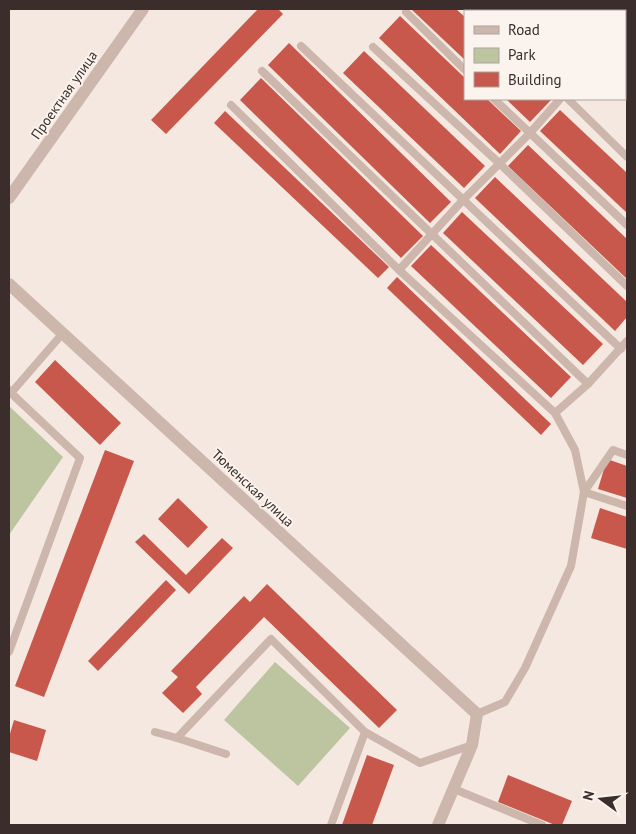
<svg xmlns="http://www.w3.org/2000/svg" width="636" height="834" font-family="'PT Sans',sans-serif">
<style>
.green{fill:#bdc4a0}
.building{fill:#c7584b}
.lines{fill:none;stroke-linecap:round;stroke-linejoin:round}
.lane{stroke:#cdb6ac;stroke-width:8}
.street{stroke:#cdb6ac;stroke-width:12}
.labels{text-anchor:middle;stroke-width:4;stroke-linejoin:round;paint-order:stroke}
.street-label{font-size:14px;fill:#3a2d2b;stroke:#fbf3ed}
</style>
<rect width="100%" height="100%" fill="#f4e8e1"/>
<g class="green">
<path d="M9,406L63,457L9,535Z"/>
<path d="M275,662L350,728L298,786L224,720Z"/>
</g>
<g class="building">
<path d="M258,9H278L283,14L166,134L151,120Z"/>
<path d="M411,9H456L465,17V60Z"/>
<path d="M479,9H524L527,11H482Z"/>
<path d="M547,9H592L594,11H550Z"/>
<path d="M400,16L465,78V99H487L521,131L500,154L379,38Z"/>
<path d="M289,43L451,202L430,223L268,65Z"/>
<path d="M364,51L485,166L464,188L343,73Z"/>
<path d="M261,78L423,236L401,258L240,100Z"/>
<path d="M506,99H550L551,100L530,122Z"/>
<path d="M560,110L627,173V213L540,131Z"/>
<path d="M225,111L389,267L378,278L214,123Z"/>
<path d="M528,145L627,239V279L508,166Z"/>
<path d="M495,177L627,302V317L615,331L475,198Z"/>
<path d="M462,212L603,344L583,365L443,233Z"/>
<path d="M431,245L571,377L551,398L411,266Z"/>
<path d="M397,277L551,424L541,435L387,288Z"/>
<path d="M55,360L121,423L100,445L35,382Z"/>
<path d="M105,450L134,461L44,697L15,686Z"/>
<path d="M607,459L627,466V498L598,489Z"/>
<path d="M178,498L208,527L188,548L158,519Z"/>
<path d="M600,508L627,517V549L591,538Z"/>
<path d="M144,534L186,575L222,538L233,548L189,594L135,542Z"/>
<path d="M166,580L176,590L98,671L88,661Z"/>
<path d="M267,584L397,710L379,728L264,617L196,687L202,694L183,713L162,693L178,677L171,671L244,596L250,602Z"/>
<path d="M14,720L46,730L37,761L9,752V737Z"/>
<path d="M367,755L394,765L372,825H342Z"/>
<path d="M508,775L572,801L562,825H555L498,802Z"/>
</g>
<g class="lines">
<g class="lane">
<path d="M472,9L475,11"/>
<path d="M534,9L537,11"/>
<path d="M406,12L465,70"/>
<path d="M301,46L621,349"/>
<path d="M373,47L499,163L627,286"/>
<path d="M262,71L588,384"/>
<path d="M560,99L530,133L627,225"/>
<path d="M568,99L627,157"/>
<path d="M231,105L399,270L463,200L530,133L494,99"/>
<path d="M399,270L555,413L575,450L584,492L571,566L525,668L505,702L477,714"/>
<path d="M9,390L11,393L63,333"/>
<path d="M555,413L588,384L627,341"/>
<path d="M627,455L613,450L584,492L627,506"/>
<path d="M9,652L80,458L11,393"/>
<path d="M155,732L177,738L271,639L365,732L420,763L472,745"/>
<path d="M177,738L226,754"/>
<path d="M454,789L542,825"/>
<path d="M331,825L365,732"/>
</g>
<g class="street">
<path d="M9,198L143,9"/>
<path d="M9,284L477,714L472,745L438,825"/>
</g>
</g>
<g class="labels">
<g class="street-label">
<text transform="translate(64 95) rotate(-55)" y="5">Проектная улица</text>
<text transform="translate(253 488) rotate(43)" y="5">Тюменская улица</text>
</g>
</g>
<rect width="636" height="834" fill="none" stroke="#3a2d2b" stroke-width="20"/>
<rect x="464" y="10" width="162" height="90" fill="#fbf3ed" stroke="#aea49f"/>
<rect x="474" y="26" width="25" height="8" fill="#cdb6ac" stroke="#aea49f"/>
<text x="508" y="35" font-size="15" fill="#3a2d2b">Road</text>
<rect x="474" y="48" width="25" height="15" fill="#bdc4a0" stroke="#aea49f"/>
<text x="508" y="60" font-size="15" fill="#3a2d2b">Park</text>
<rect x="474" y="72" width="25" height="15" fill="#c7584b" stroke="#aea49f"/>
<text x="508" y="85" font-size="15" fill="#3a2d2b">Building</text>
<g transform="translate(601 799) rotate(285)" stroke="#fbf3ed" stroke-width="4" paint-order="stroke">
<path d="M0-4L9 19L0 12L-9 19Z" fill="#3a2d2b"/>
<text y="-8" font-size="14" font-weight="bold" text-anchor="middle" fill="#3a2d2b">N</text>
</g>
</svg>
